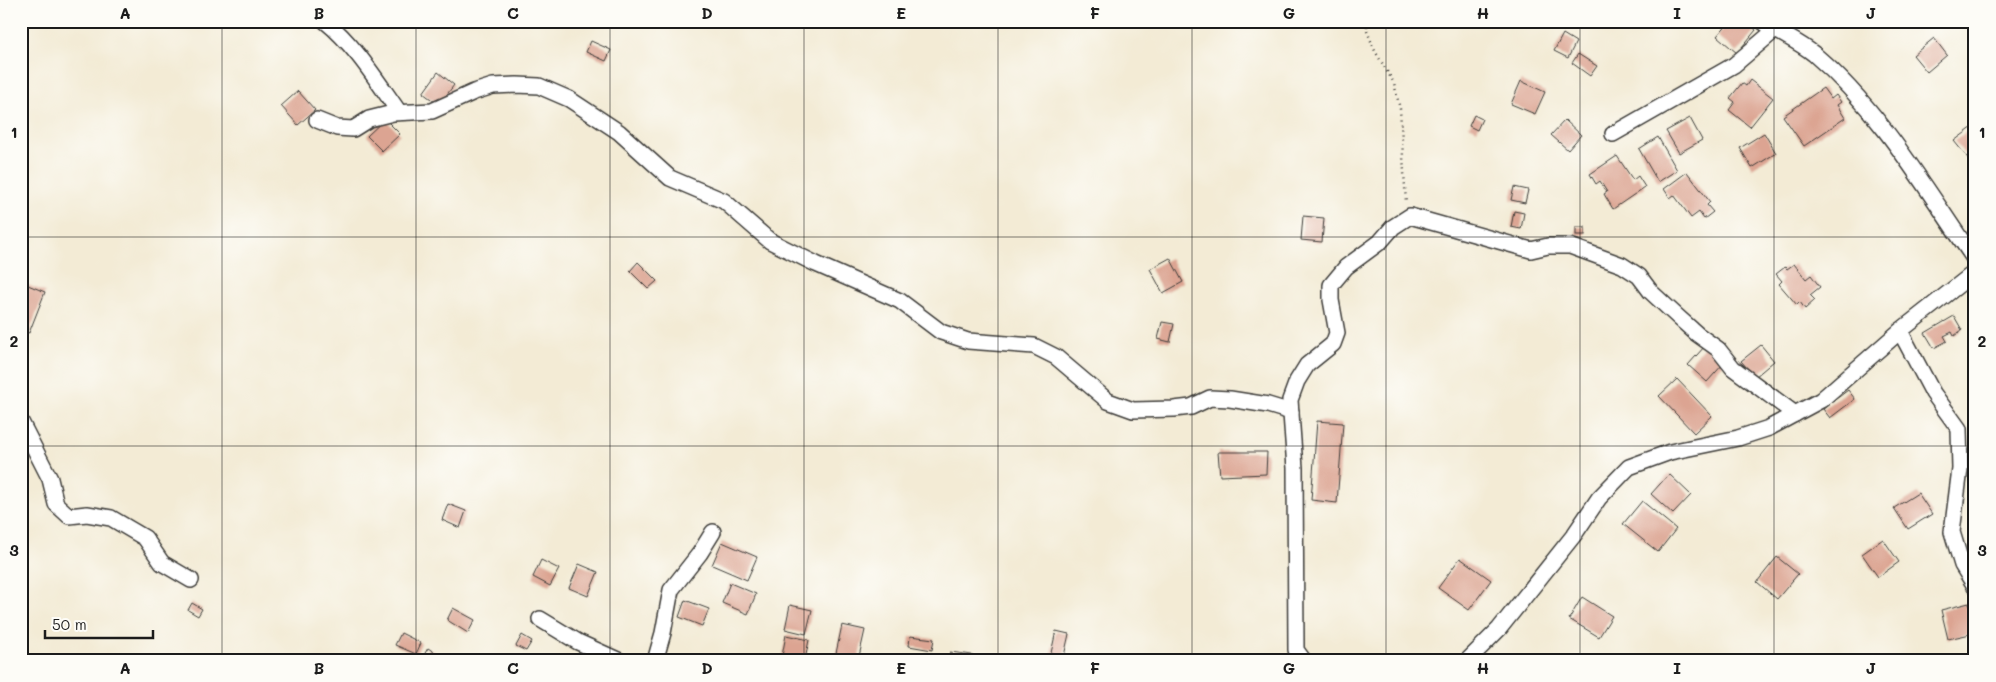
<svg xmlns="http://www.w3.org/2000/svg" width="1996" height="682" font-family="Mali,sans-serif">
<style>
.building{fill:#dca492}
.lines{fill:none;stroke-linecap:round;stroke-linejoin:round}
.minor-casing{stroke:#3c3b38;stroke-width:18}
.path{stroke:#3c3b38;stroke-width:2.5;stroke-dasharray:1 4;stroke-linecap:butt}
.minor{stroke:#fff;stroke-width:15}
.grid{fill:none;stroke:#1c1c1c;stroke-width:1;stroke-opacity:0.55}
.neatline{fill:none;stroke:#1c1c1c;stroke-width:2}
.grid-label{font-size:16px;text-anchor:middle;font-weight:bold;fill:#1c1c1c}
</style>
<rect width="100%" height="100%" fill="#fdfcf7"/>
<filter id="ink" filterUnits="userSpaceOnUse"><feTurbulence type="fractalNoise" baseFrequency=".02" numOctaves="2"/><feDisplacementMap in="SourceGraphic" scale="10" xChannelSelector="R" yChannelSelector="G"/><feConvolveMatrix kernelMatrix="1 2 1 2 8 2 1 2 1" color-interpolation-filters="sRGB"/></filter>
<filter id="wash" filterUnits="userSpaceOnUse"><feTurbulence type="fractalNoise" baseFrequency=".0096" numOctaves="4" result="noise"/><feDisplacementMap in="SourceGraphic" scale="20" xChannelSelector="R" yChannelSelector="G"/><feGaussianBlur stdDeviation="1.12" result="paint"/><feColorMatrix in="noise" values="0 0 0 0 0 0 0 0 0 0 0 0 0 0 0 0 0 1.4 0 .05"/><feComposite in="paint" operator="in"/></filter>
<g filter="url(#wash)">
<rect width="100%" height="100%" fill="#f3ebd5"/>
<g id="blocks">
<g class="building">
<path d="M1730,21H1745L1756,30L1737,53L1717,36Z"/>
<path d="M1563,34L1576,42L1568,58L1554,51Z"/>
<path d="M1934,38L1947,55L1927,72L1913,55Z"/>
<path d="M591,41L611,50L606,61L586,52Z"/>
<path d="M1578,54L1597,66L1590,76L1572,63Z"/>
<path d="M438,72L454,85L439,105L423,93Z"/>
<path d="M1750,80L1773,98L1750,127L1729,110L1735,102L1730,98L1742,83L1746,86Z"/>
<path d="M1521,81L1545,92L1535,114L1511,104Z"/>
<path d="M1823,88L1831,99L1836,95L1841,102L1837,105L1845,118L1804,146L1783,116Z"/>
<path d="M298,91L315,110L298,125L281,106Z"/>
<path d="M1474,115L1482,119L1477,130L1469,126Z"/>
<path d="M1690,118L1702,140L1679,153L1666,131Z"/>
<path d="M385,119L400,134L382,151L367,136Z"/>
<path d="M1565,120L1581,135L1568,150L1551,135Z"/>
<path d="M1973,127L1975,129V167L1954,141Z"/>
<path d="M1764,133L1776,153L1752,168L1740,148Z"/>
<path d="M1658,137L1677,170L1658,182L1639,149Z"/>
<path d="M1617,156L1633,180L1638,176L1645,187L1613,209L1604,194L1607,192L1600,181L1596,184L1590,174Z"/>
<path d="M1687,172L1710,202L1707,205L1713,212L1704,219L1699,212L1691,218L1674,195L1670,198L1664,189Z"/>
<path d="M1514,187L1528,190L1525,203L1511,200Z"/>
<path d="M1514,211L1524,213L1521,229L1511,227Z"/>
<path d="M1303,216L1324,218L1322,242L1301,240Z"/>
<rect x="1576" y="227" width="9" height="8"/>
<path d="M1170,258L1183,282L1163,293L1150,269Z"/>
<path d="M638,262L657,281L648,289L630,271Z"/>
<path d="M1794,264L1806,279L1811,275L1820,287L1810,295L1815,300L1805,309L1800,302L1797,305L1779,284L1782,281L1776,274L1785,267L1787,269Z"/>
<path d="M23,283L45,292L29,333L21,330V287Z"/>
<path d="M1954,316L1962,330L1954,336L1952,332L1944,336L1947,341L1934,348L1925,333Z"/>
<path d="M1162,322L1174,324L1170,342L1158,339Z"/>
<path d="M1761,345L1774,361L1755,377L1741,361Z"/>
<path d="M1705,346L1724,363L1707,382L1688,365Z"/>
<path d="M1677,379L1712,416L1694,433L1659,396Z"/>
<path d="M1848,390L1855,399L1830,418L1823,409Z"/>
<path d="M1317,421L1343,423L1337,503L1311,500Z"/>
<path d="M1218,452H1267L1266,474L1220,476Z"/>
<path d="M1669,474L1691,495L1673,514L1651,494Z"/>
<path d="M1918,493L1932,514L1908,529L1894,508Z"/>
<path d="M1642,501L1676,529L1658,552L1623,524Z"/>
<path d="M448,504L466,511L460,528L442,520Z"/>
<path d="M1883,539L1899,562L1878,577L1862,554Z"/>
<path d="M722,542L757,557L747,580L712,565Z"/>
<path d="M1777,557L1798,574L1777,599L1757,582Z"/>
<path d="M1460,558L1491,580L1469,610L1438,588Z"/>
<path d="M541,560L559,569L550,586L533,577Z"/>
<path d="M579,564L598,572L588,596L569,588Z"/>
<path d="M730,583L756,594L748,614L722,603Z"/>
<path d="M1582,597L1612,616L1599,637L1569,619Z"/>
<path d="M685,600L709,609L702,626L679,617Z"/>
<path d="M192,603L202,609L198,616L188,610Z"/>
<path d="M1969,603L1975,633L1948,639L1941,610Z"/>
<path d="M790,605L812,610L806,634L785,629Z"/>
<path d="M453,608L475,620L468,633L447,620Z"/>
<path d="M842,625L865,630L858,661L835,658Z"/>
<path d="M1056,631L1069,634L1064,656L1051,653Z"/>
<path d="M401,633L421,643L416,654L395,645Z"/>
<path d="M522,635L532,641L526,651L516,646Z"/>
<path d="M786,635L809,640L805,660L782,656Z"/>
<path d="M910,636L934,639L932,650L909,646Z"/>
<path d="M428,648L437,654L433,660L424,655Z"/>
<path d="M950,652L972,655V661H948Z"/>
</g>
</g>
</g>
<g filter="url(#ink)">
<use href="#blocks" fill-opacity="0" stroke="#3c3b38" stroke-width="1"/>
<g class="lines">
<defs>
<g id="minor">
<path d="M325,21C355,45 377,81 399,112"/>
<path d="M1762,21C1778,33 1798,41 1814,54C1881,111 1925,188 1975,260"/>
<path d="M317,120L337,128L353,129L369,119L393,113L432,111L474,92L493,86L517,85L539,86L569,99L619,132L670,178L724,201L770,241L816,264L900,301L941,332L968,341L1034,346L1056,357L1108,401L1133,410L1174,409L1191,407L1210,398L1230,399L1268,405L1291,412"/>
<path d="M1613,134L1734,65L1775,30"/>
<path d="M1900,331L1933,393L1959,429L1960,469L1952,532L1962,565L1975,586"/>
<path d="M21,422L50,479L56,504L69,516L87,514L111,518L145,538L162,563L191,580"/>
<path d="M540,619L578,642L620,661"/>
<path d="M655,661L663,633L671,590L700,553L713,532"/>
<path d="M1304,661L1296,650L1295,468L1290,400L1297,381L1307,365L1333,344L1337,333L1331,300V285L1346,267L1380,242L1393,227L1410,216L1531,250L1548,246H1570L1622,265L1639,276L1651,292L1678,317L1697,334L1718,349L1733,368L1795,414"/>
<path d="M1467,661L1499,629L1574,535L1599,498L1629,467L1670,452L1738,438L1769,428L1821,400L1900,331L1975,272"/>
</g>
</defs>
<use href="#minor" class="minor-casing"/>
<path class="path" d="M1367,21V31L1375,51L1394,83L1400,109L1406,203"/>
<use href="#minor" class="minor"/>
</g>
</g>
<path class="grid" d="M222,21V661M416,21V661M610,21V661M804,21V661M998,21V661M1192,21V661M1386,21V661M1580,21V661M1774,21V661M21,237H1975M21,446H1975"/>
<rect width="1996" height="682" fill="none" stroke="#fdfcf7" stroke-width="55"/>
<path d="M45 630v8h108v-8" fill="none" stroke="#1c1c1c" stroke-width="2.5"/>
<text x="52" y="630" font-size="15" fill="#1c1c1c" stroke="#fdfcf7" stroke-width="4" paint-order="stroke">50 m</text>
<rect x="28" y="28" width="1940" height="626" class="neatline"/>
<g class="grid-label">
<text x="125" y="19">A</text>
<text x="319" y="19">B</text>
<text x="513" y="19">C</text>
<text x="707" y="19">D</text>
<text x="901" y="19">E</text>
<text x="1095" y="19">F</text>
<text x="1289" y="19">G</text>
<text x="1483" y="19">H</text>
<text x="1677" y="19">I</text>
<text x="1871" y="19">J</text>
<text x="14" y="138">1</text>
<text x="1982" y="138">1</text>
<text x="14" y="347">2</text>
<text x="1982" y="347">2</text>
<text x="14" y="556">3</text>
<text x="1982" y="556">3</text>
<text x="125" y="674">A</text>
<text x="319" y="674">B</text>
<text x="513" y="674">C</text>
<text x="707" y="674">D</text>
<text x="901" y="674">E</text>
<text x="1095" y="674">F</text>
<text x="1289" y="674">G</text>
<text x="1483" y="674">H</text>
<text x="1677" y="674">I</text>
<text x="1871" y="674">J</text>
</g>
</svg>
